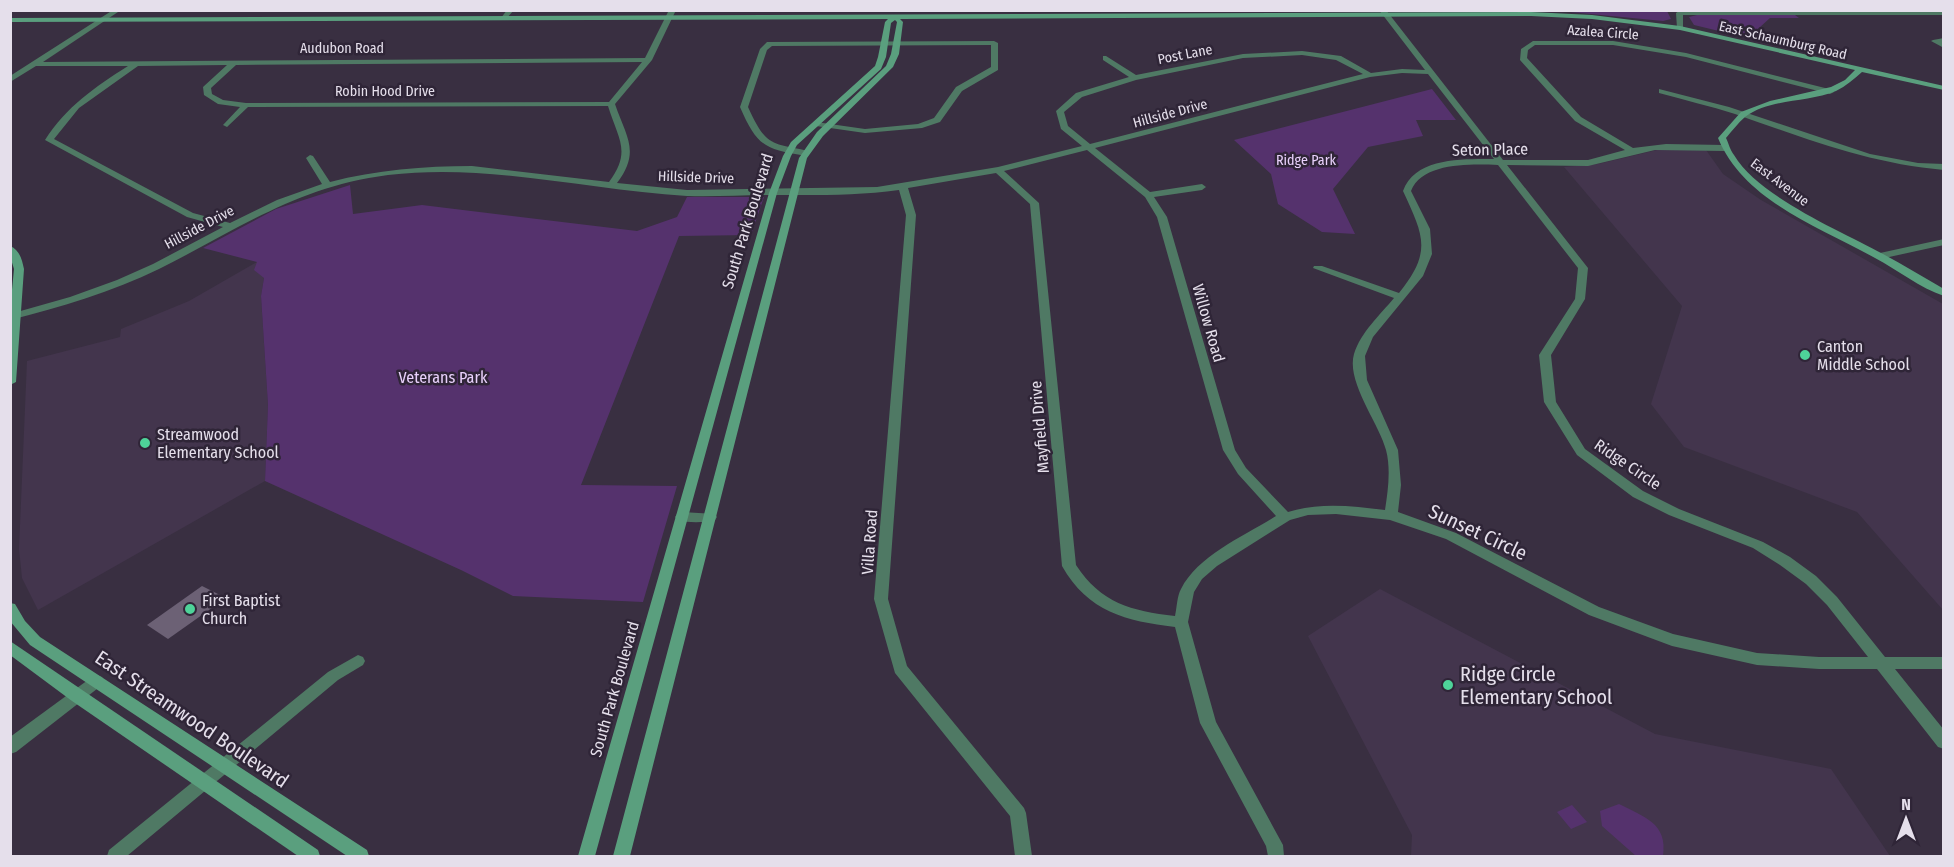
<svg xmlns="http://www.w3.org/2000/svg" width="1954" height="867" font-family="'Fira Sans Condensed',sans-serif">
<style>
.built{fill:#43354d}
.green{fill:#55326d}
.building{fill:#6c6175}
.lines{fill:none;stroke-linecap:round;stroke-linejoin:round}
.street{fill:#4f7964;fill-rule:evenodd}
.secondary{fill:#5a9f7e;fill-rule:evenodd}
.poi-dot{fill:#4ed399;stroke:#2f2537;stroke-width:2}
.labels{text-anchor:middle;stroke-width:5;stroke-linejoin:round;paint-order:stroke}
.far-street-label{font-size:14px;fill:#e5dfeb;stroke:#2f2537}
.far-park-label{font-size:14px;fill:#e9d1fc;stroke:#2f2537}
.street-label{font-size:16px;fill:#e5dfeb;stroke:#2f2537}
.poi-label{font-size:16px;fill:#e5dfeb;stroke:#2f2537;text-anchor:start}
.park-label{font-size:16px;fill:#e9d1fc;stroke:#2f2537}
.near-street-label{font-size:20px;fill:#e5dfeb;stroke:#2f2537}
.near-poi-label{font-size:20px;fill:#e5dfeb;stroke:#2f2537;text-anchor:start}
</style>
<rect width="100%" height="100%" fill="#392f41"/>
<g class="built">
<path d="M1661,149L1706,150L1723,174L1761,200L1943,304V610L1857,512L1684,447L1651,404L1682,306L1564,167L1598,164Z"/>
<path d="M257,262L264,278L261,296L268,405L265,481L38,610L22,578L19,549L27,361L120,337L121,329L189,301Z"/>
<path d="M1380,589L1655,734L1831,769L1890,856H1411L1412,835L1308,636Z"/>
</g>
<g class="green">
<path d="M1560,11H1667L1671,19L1663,21Z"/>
<path d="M1697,15H1795L1799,18H1770L1748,38L1694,25L1689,17Z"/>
<path d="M1432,89L1456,120H1416L1423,136L1368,147L1333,189L1355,234L1322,232L1278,204L1271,174L1234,140Z"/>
<path d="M350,185L353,214L422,205L637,231L677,217L687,197H764L751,235L679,236L581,485L677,486L643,602L513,596L461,570L265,481L268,405L261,296L264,278L254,270L257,262L203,248L276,209Z"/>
<path d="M1619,804C1644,817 1668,823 1663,856H1636L1602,826L1600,811Z"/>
<path d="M1572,805L1587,822L1571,829L1557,812Z"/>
</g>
<path class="building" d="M202,586L226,598L168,639L147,625Z"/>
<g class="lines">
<g class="street">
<path d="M113,10H121L43,62L645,58L669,10H676L652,60L615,104C626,137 641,151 617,183L687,190L877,187L998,167L1082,146L1061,129L1056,111L1076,93L1129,77L1103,60V56H1106L1136,75L1243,54L1302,51L1341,56L1371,73L1402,69L1425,70L1379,10H1386L1503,160H1588L1625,150L1575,121L1520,60L1521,49L1533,41H1613L1686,53L1833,90L1834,92L1830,94L1686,57L1613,45H1535L1528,50L1527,58L1581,117L1633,148L1666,144L1724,145L1728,148L1724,151L1655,150L1588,166L1507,165L1588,268L1585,299L1551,355L1556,402L1585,449L1643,491L1679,509L1763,542L1790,557L1816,576L1837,597L1885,657H1944V669H1895L1944,730V749L1938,747L1877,669H1819L1757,665L1672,646L1589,615L1446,539L1390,520L1336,514L1308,515L1290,520L1217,566L1202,579L1194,592L1188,622L1216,722L1283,845L1284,856H1268L1266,846L1200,723L1175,627C1126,621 1088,612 1062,566L1030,204L996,173L908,188L916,215L888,599L907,666L1024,808L1026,813L1032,856H1015L1010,816L895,673L874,599L906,215L899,190C856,196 813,195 770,195C743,195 714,197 687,196C587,190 489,163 388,175C296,187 239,229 159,269C112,292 61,307 10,320V314L70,297L117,280L153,264L223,227L187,217L45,140C66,107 95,87 128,66H36L10,82V76ZM1302,55L1336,60L1363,74L1090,144L1068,126L1064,112L1082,97L1136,80L1243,58ZM642,62L609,102L246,103L223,100L212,94L211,88L236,65ZM227,65L203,87L204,95L218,104L240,107L223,125L227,127L248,107L608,106C618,139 632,151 609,182L472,166C424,166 376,170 330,182L313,156L310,155L306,158L322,184L277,200L230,223L193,213L54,139L79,108L138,66ZM1402,73L1428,74L1494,159C1464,159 1415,157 1403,191C1423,235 1433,251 1399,293L1322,266H1314L1313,268L1394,298C1380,315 1361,332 1354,354C1346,382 1379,423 1386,450C1391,469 1388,491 1385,510C1351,506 1321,502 1288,512L1246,468L1235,450L1167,217L1154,197L1202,190L1206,187L1202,184L1150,192L1095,148L1370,77ZM1087,150L1145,197L1157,217L1223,450L1238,474L1276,516C1246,535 1198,555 1181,589C1177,596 1177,607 1175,616C1131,611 1101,603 1076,565L1039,203L1004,171ZM1498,165L1578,268L1575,299L1539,355L1544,402L1577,455L1633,497L1669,515L1753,548L1780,565L1806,584L1827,605L1868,657H1819L1757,653L1673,634L1599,607L1456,533L1398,512L1401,485L1398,450L1367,380L1365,356L1373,337L1423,276L1432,254L1430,229L1411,191C1422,162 1472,164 1498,165Z"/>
<path d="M507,10H514L506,19H502L501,18Z"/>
<path d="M1944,11V15H1683V28L1680,30L1677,28L1676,13L1679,11Z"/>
<path d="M1944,38V48L1931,41L1933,40Z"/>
<path d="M994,41L998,43V70L962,91L940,122L922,128L865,133L816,126L812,124L816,122L865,129L918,124L934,118L956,87L991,67V45L772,46L767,50L748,107C766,146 770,143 809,151L810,153L806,156C764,149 757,146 740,107L760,49L767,42Z"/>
<path d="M1659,89L1729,107L1870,154L1918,163L1944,164V170C1870,164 1804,138 1735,114C1710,106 1684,100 1659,93Z"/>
<path d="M1944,239V245L1880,259L1875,256L1880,253Z"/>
<path d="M682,512L715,514L717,517L715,520C704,523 688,523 677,520L675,517L677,514Z"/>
<path d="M358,655L363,657L365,661L363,665L338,680L127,856H107L109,850L328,672Z"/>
<path d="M97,675L102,677L105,681L102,685L16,752L10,754V737L92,677Z"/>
</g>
<g class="secondary">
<path d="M1531,12L1592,15L1680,26L1944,86V90L1862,72C1854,79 1846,86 1836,91C1807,103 1770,98 1745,117C1738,123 1732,131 1726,138C1729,144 1730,150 1734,155C1759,197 1841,231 1883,254C1904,265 1923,277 1944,289V296C1920,288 1898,270 1875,258C1819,227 1744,201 1718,138L1741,112L1770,101L1831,87L1845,80L1855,70L1680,30L1592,19L1531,16L900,19L903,22L899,54L893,67L823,136L807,158L630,856H613L799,158L817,132L886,66L891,54L897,22L895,20L891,23L886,57L881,69L797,145L791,156L777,193L595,856H578L769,193L783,156L791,142L875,66L878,57L885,22L888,19L10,22V18Z"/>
<path d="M10,246C20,250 22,260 24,269L16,382L10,385V310L14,269L10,256Z"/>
<path d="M10,603L15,604L25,621L40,637L367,850L369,856H347L30,645L10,621Z"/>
<path d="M10,641L318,850L320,856H298L72,701L10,655Z"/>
</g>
</g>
<g class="poi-dot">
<circle cx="1805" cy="355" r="6"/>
<circle cx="145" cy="443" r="6"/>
<circle cx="190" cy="609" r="6"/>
<circle cx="1448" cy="685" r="6"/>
</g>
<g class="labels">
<g class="far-street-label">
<text transform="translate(1603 32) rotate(4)" y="5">Azalea Circle</text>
<text transform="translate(1783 40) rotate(13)" y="5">East Schaumburg Road</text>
<text x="342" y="53">Audubon Road</text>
<text transform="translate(1185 54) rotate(-11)" y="5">Post Lane</text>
<text x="385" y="96">Robin Hood Drive</text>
<text transform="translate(1170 113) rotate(-15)" y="5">Hillside Drive</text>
<text transform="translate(696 177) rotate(2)" y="5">Hillside Drive</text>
<text transform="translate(1780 182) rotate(37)" y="5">East Avenue</text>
<text transform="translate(199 227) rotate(-28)" y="5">Hillside Drive</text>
</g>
<g class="far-park-label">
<text x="1306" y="165">Ridge Park</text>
</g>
<g class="street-label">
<text transform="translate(1490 149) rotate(-1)" y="6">Seton Place</text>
<text transform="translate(747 221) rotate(-73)" y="6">South Park Boulevard</text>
<text transform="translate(1209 323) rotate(74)" y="6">Willow Road</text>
<text transform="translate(1039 427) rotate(-95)" y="6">Mayfield Drive</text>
<text transform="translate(1628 464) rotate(34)" y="6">Ridge Circle</text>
<text transform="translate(869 542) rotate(-86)" y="6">Villa Road</text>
<text transform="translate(614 689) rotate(-74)" y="6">South Park Boulevard</text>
</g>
<g class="poi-label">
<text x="1817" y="352">Canton<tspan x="1817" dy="18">Middle School</tspan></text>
<text x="157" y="440">Streamwood<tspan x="157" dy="18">Elementary School</tspan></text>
<text x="202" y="606">First Baptist<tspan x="202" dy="18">Church</tspan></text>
</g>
<g class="park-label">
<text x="443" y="383">Veterans Park</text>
</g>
<g class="near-street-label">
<text transform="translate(1478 532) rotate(25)" y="7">Sunset Circle</text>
<text transform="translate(192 719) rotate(34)" y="7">East Streamwood Boulevard</text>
</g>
<g class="near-poi-label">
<text x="1460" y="681">Ridge Circle<tspan x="1460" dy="23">Elementary School</tspan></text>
</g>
</g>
<rect width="1954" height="867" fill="none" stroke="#e5dfeb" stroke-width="24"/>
<g transform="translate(1906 819)" stroke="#2f2537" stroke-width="4.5" paint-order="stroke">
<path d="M0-4.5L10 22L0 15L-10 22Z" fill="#e5dfeb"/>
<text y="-9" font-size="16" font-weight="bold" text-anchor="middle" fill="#e5dfeb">N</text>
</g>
</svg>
